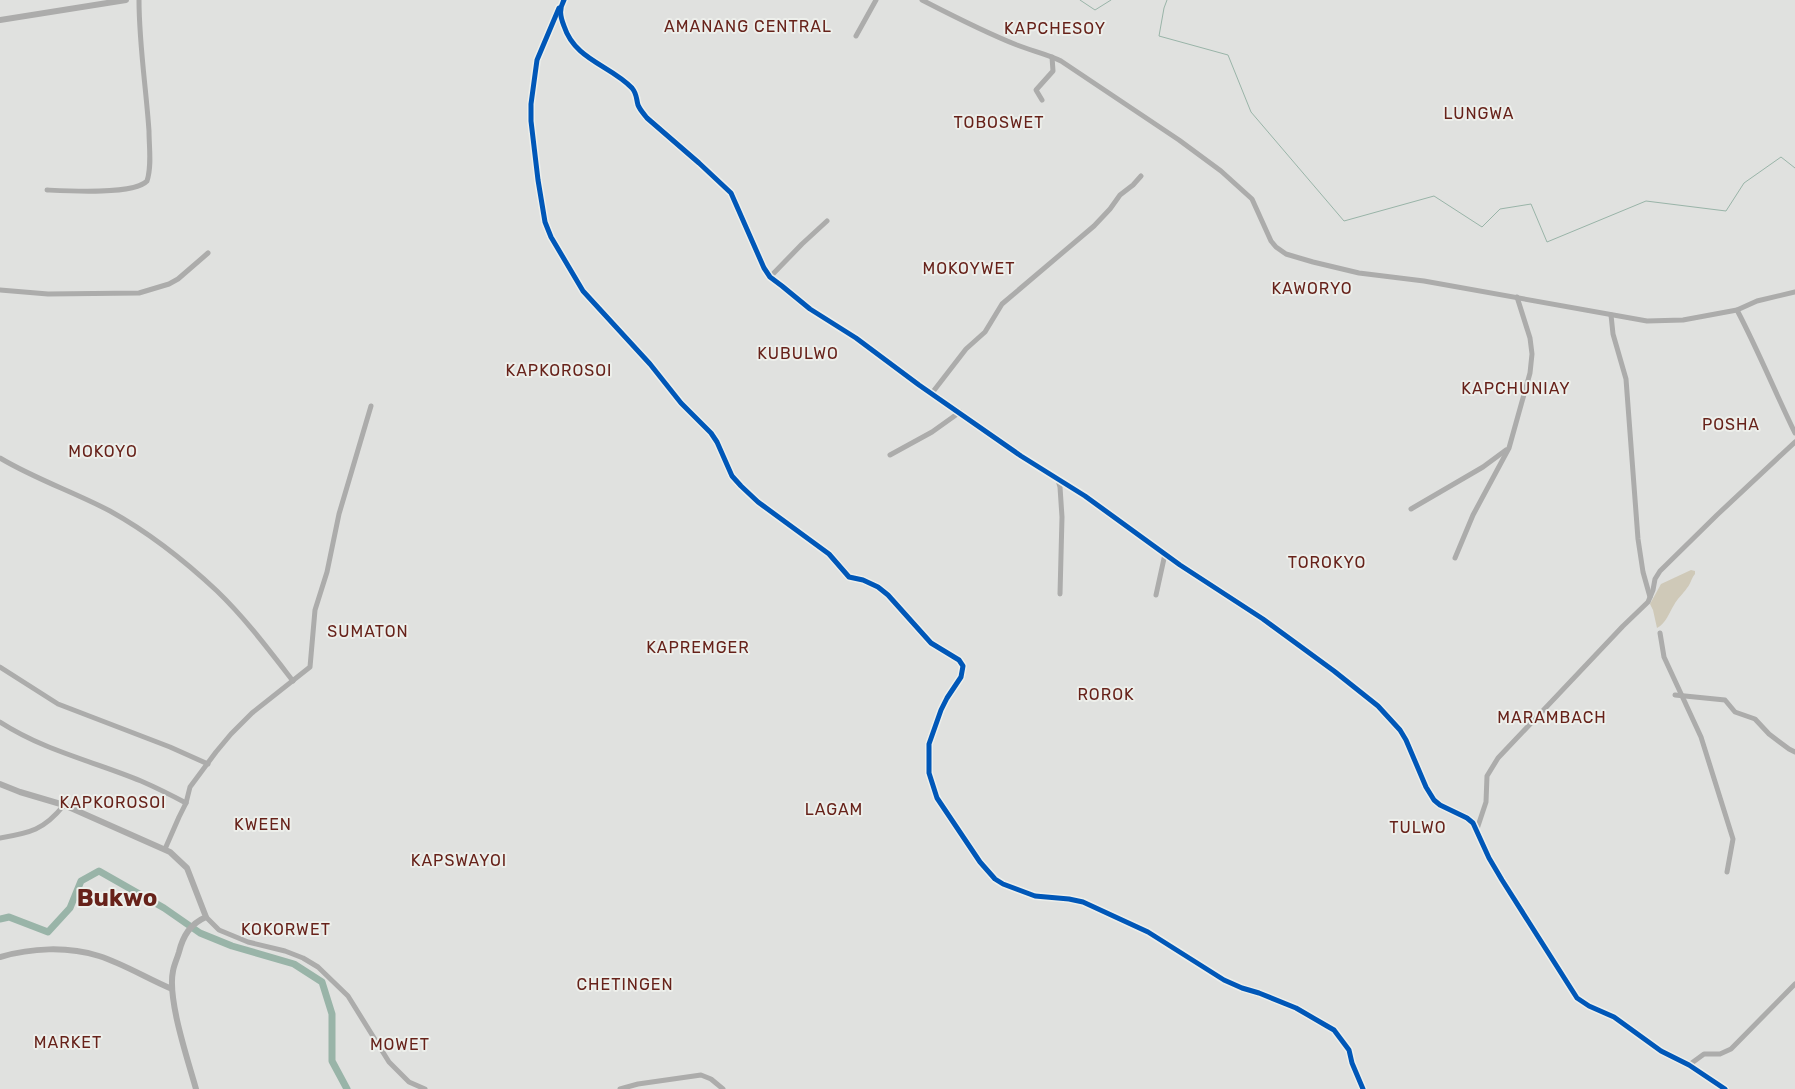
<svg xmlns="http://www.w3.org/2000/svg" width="1795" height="1089" font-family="Rubik,sans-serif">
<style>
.green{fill:#cfc9b8}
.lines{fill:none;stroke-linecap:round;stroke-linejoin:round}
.stream{stroke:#99b4a8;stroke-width:1}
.river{stroke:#99b4a8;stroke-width:7}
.minor{stroke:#acacab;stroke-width:5}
.major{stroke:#acacab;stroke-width:6}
.cycleway-casing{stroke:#edefeb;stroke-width:8}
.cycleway{stroke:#0057b8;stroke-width:5}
.labels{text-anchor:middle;stroke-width:4;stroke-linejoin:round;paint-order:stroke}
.quarter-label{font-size:16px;letter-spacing:1px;fill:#67221a;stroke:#edefeb}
.town-label{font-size:24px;font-weight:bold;fill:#67221a;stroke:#edefeb}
</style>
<rect width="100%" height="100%" fill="#e0e1df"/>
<path class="green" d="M1691,570L1695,571V574C1691,579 1691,583 1687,588C1683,594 1677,599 1674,605C1669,613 1666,623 1657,628L1653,610L1650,604L1661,584Z"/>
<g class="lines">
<g class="stream">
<path d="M1080,0L1095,10L1111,0"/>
<path d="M1167,0L1164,8L1159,36L1228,55L1251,112L1344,221L1434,196L1482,227L1500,209L1531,204L1547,242L1646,201L1726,211L1744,183L1781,157L1795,168"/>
</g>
<path class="river" d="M0,919L9,917L48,932L70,908L81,881L99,871L164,908L200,933L232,946L294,964L322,982L332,1014V1061L347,1089"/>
<g class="minor">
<path d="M564,0C559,9 560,16 564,26C575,60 610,65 632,88C637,94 636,98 638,105C640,110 644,114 647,118L699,163L731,193L764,268L770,277L782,286L810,309L856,338L919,385L1021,456L1085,496L1180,565L1263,619L1334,671L1378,706L1400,730L1406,740L1426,787L1434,800L1440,805L1467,818L1473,823L1489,858L1502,880L1577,998L1589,1006L1614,1017L1661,1051L1689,1065L1725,1089"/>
<path d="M922,0C953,16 984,32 1017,45C1032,51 1047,54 1061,61L1179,140L1221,171L1252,199L1271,241L1276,247L1286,254L1313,262L1359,273L1424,281L1647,321L1683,320L1737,310L1757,301L1795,292"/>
<path d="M560,7L537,60L531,104V121L538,180L545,222L551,237L583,291L650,364L681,403L711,433L717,442L732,476L741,486L758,502L829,554L849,577L863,580L878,587L888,595L931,643L959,660L963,666L961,677L947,698L941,710L929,744V773L937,798L980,862L995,879L1003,884L1035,896L1069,899L1083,902L1148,932L1224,980L1242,988L1259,993L1296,1008L1327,1026L1334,1030L1349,1050L1352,1063L1363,1089"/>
<path d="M856,36L876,0"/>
<path d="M1042,100L1036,90L1053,71L1052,57"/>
<path d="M47,190C67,191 134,195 147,181C152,166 149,147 149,131C146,87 139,44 139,0"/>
<path d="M770,277L802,244L827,221"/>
<path d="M0,290L48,294L139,293L169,284L178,279L208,253"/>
<path d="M1737,310C1758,350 1775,392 1795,433"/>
<path d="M1611,315L1613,334L1626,379L1638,539L1643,572L1650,597"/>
<path d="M932,393L966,349L985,332L1002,304L1094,226L1110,209L1120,195L1133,185L1141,176"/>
<path d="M890,455L932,432L960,412"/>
<path d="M0,458C35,479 74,492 110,511C148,532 185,561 217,591C245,618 269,650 293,681"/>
<path d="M1058,480L1060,487L1062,517L1060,594"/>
<path d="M1411,509L1483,467L1506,450"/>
<path d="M1455,558L1473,515L1509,448L1530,373L1532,354L1530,338L1517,297"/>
<path d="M1156,595L1165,554"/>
<path d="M1660,633L1664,657L1701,737L1733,839L1727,872"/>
<path d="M0,667L58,704L170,747L208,764"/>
<path d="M1675,695L1725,700L1735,712L1755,719L1769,734L1789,749L1795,752"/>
<path d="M0,722C45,751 93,761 141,781C157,788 171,795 186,803"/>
<path d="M1477,829L1486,802L1487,776L1498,758L1623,626L1648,602L1653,590L1655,579L1660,571L1717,515L1795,442"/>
<path d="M0,838C30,833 44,830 64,805"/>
<path d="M165,849L179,817L186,803L190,787L216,752L231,734L252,713L310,667L315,610L327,572L339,514L371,406"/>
<path d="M206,917L219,930L248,942L285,951L303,958L318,967L348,996L389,1062L409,1082L425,1089"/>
<path d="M1689,1065L1704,1054H1720L1731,1049L1795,984"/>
<path d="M620,1089L638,1084L701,1075L711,1079L723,1089"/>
</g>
<g class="major">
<path d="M0,20L126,0"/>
<path d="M0,784L20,792L64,805L170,852L187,868L206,917C190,924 183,936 179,952C177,959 174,965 173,971C167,999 188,1060 196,1089"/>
<path d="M0,957C31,948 67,946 99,956C124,964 148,979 172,989"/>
</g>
<defs>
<g id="cycleway">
<path d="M564,0C559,9 560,16 564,26C575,60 610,65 632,88C637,94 636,98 638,105C640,110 644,114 647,118L699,163L731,193L764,268L770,277L782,286L810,309L856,338L919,385L1021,456L1085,496L1180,565L1263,619L1334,671L1378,706L1400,730L1406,740L1426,787L1434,800L1440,805L1467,818L1473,823L1489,858L1502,880L1577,998L1589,1006L1614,1017L1661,1051L1689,1065L1725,1089"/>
<path d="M559,8L537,60L531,104V121L538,180L545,222L551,237L583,291L650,364L681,403L711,433L717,442L732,476L741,486L758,502L829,554L849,577L863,580L878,587L888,595L931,643L959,660L963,666L961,677L947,698L941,710L929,744V773L937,798L980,862L995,879L1003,884L1035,896L1069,899L1083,902L1148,932L1224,980L1242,988L1259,993L1296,1008L1327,1026L1334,1030L1349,1050L1352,1063L1363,1089"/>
</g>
</defs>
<use href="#cycleway" class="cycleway-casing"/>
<use href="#cycleway" class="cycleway"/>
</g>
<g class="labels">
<g class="quarter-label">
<text x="748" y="32">AMANANG CENTRAL</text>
<text x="1055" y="34">KAPCHESOY</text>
<text x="1479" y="119">LUNGWA</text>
<text x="999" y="128">TOBOSWET</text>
<text x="969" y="274">MOKOYWET</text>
<text x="1312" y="294">KAWORYO</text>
<text x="798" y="359">KUBULWO</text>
<text x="559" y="376">KAPKOROSOI</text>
<text x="1516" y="394">KAPCHUNIAY</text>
<text x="1731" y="430">POSHA</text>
<text x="103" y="457">MOKOYO</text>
<text x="1327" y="568">TOROKYO</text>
<text x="368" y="637">SUMATON</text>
<text x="698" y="653">KAPREMGER</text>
<text x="1106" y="700">ROROK</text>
<text x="1552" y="723">MARAMBACH</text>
<text x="113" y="808">KAPKOROSOI</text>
<text x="834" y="815">LAGAM</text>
<text x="263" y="830">KWEEN</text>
<text x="1418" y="833">TULWO</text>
<text x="459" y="866">KAPSWAYOI</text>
<text x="286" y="935">KOKORWET</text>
<text x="625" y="990">CHETINGEN</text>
<text x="68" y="1048">MARKET</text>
<text x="400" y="1050">MOWET</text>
</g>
<g class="town-label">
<text x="117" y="906">Bukwo</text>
</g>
</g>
</svg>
